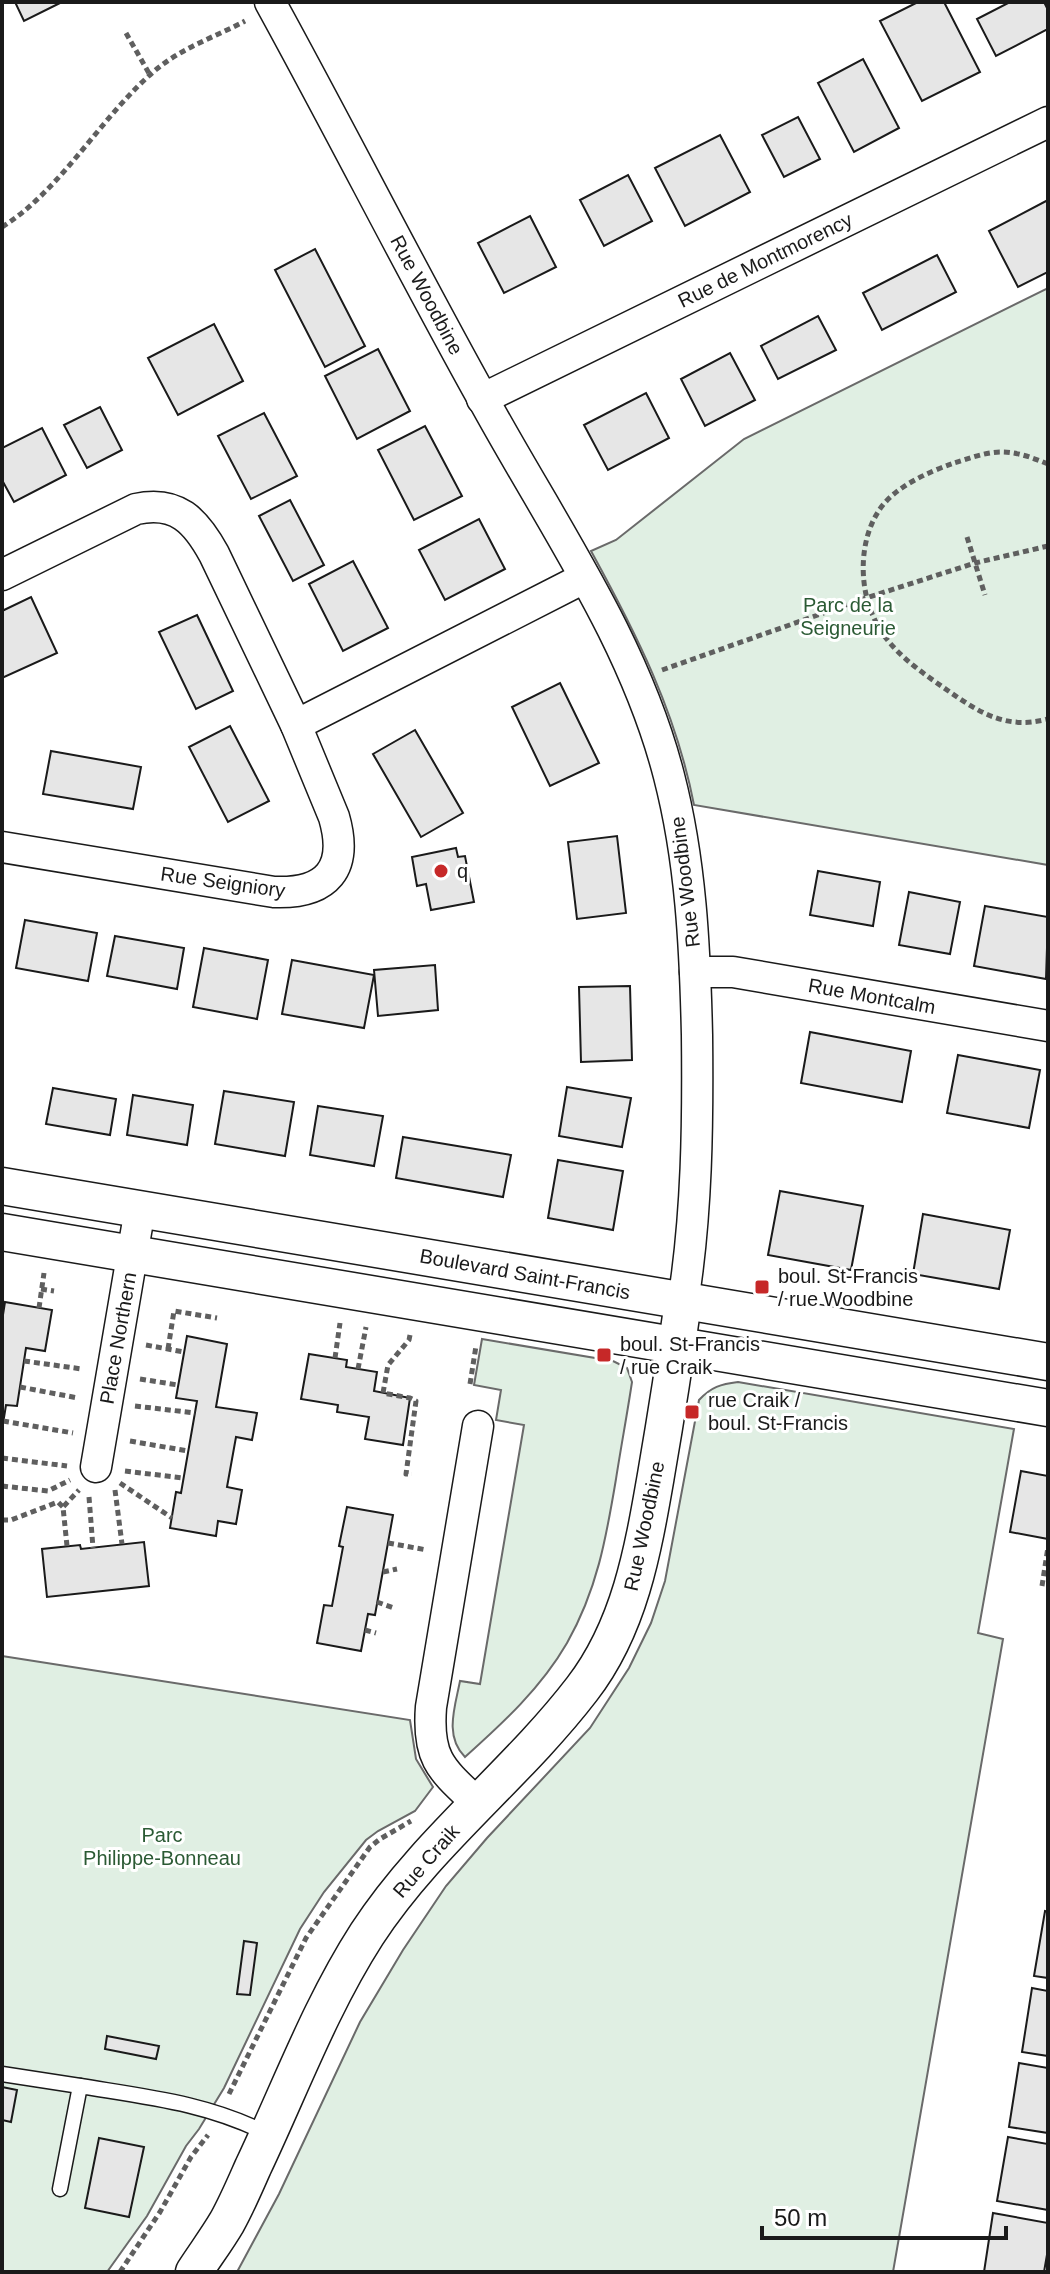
<svg xmlns="http://www.w3.org/2000/svg" width="1050" height="2274" font-family="Helvetica,sans-serif">
<style>
.green{fill:#e0efe3;stroke:#6a6a6a;stroke-width:2}
.building{fill:#e6e6e6;stroke:#1a1a1a;stroke-width:2}
.lines{fill:none;stroke-linecap:round;stroke-linejoin:round}
.service-casing{stroke:#1a1a1a;stroke-width:17}
.minor-casing{stroke:#1a1a1a;stroke-width:33}
.tertiary-casing{stroke:#1a1a1a;stroke-width:39}
.path{stroke:#5f5f5f;stroke-width:5;stroke-dasharray:6 4;stroke-linecap:butt}
.service{stroke:#fff;stroke-width:14}
.minor{stroke:#fff;stroke-width:30}
.tertiary{stroke:#fff;stroke-width:36}
.poi-dot{fill:#c62828;stroke:#fff;stroke-width:3}
.labels{text-anchor:middle;stroke-width:6;stroke-linejoin:round;paint-order:stroke}
.street-label{font-size:20px;fill:#1a1a1a;stroke:#fff}
.park-label{font-size:20px;fill:#2b5a34;stroke:#fff}
.poi-label{font-size:20px;fill:#1a1a1a;stroke:#fff;text-anchor:start}
</style>
<rect width="100%" height="100%" fill="#fff"/>
<g class="green">
<path d="M1048,288V865L694,805C676,712 636,633 591,551L616,540L744,439Z"/>
<path d="M482,1339L613,1361L627,1368L632,1382C627,1415 621,1447 616,1479C606,1539 597,1590 567,1643C541,1688 503,1723 465,1757C444,1736 455,1707 460,1681L480,1684L524,1425L496,1420L501,1390L474,1385Z"/>
<path d="M738,1382L1014,1429L978,1633L1003,1639L893,2272H237L279,2194L360,2022L403,1950L446,1886L487,1838L590,1728L629,1668L651,1623L665,1581L699,1400C711,1387 721,1384 738,1382Z"/>
<path d="M2,1656L410,1720L416,1759L433,1787L415,1811L378,1831L366,1840L324,1892L300,1929L224,2088L199,2129L186,2146L147,2216L107,2272H2Z"/>
</g>
<g class="building">
<path d="M15,2H62L24,21Z"/>
<path d="M918,2H944L980,72L922,101L880,21Z"/>
<path d="M1010,2H1044L1048,10V29L996,56L977,19Z"/>
<path d="M863,59L899,128L854,152L818,83Z"/>
<path d="M798,117L820,159L784,177L762,135Z"/>
<path d="M720,135L750,192L685,226L655,168Z"/>
<path d="M628,175L652,221L604,246L580,200Z"/>
<path d="M1048,200V272L1018,287L989,231Z"/>
<path d="M530,216L556,267L504,293L478,243Z"/>
<path d="M315,249L365,346L325,367L275,270Z"/>
<path d="M937,255L956,292L882,330L863,293Z"/>
<path d="M818,316L836,350L778,379L761,346Z"/>
<path d="M214,324L243,381L178,415L148,358Z"/>
<path d="M378,349L410,411L357,439L325,376Z"/>
<path d="M730,353L755,400L705,426L681,379Z"/>
<path d="M646,393L669,438L608,470L584,425Z"/>
<path d="M100,407L122,450L87,468L64,425Z"/>
<path d="M264,413L297,476L251,499L218,436Z"/>
<path d="M425,426L462,496L414,520L378,450Z"/>
<path d="M42,428L66,475L14,502L2,480V448Z"/>
<path d="M290,500L324,565L293,581L259,516Z"/>
<path d="M479,519L505,569L445,600L419,550Z"/>
<path d="M353,561L388,628L343,651L309,584Z"/>
<path d="M31,597L57,653L2,678V611Z"/>
<path d="M197,615L233,691L196,709L159,632Z"/>
<path d="M560,683L599,763L550,786L512,707Z"/>
<path d="M230,726L269,801L228,822L189,747Z"/>
<path d="M415,730L463,813L421,837L373,754Z"/>
<path d="M51,751L141,767L133,809L43,794Z"/>
<path d="M617,836L626,913L577,919L568,842Z"/>
<path d="M456,848L458,857L465,856L474,902L431,910L426,884L417,886L412,857Z"/>
<path d="M818,871L880,882L873,926L810,915Z"/>
<path d="M909,892L960,902L950,954L899,945Z"/>
<path d="M985,906L1048,917L1046,979L974,966Z"/>
<path d="M25,920L97,933L88,981L16,968Z"/>
<path d="M115,936L184,948L177,989L107,976Z"/>
<path d="M204,948L268,960L257,1019L193,1007Z"/>
<path d="M292,960L374,975L364,1028L282,1014Z"/>
<path d="M435,965L438,1010L378,1016L374,970Z"/>
<path d="M630,986L632,1060L581,1062L579,987Z"/>
<path d="M810,1032L911,1051L902,1102L801,1083Z"/>
<path d="M958,1055L1040,1070L1029,1128L947,1113Z"/>
<path d="M567,1087L631,1098L622,1147L559,1136Z"/>
<path d="M53,1088L116,1099L110,1135L46,1124Z"/>
<path d="M224,1091L294,1102L285,1156L215,1144Z"/>
<path d="M133,1095L193,1105L187,1145L127,1135Z"/>
<path d="M318,1106L383,1116L374,1166L310,1155Z"/>
<path d="M403,1137L511,1155L503,1197L396,1178Z"/>
<path d="M558,1160L623,1171L613,1230L548,1218Z"/>
<path d="M780,1191L863,1206L851,1270L768,1255Z"/>
<path d="M923,1214L1010,1230L999,1289L913,1274Z"/>
<path d="M5,1302L52,1310L45,1351L26,1348L17,1406L6,1405L2,1430V1321Z"/>
<path d="M187,1336L227,1344L216,1407L257,1413L252,1440L236,1437L227,1487L242,1490L236,1524L218,1521L216,1536L170,1528L176,1492L181,1493L197,1401L176,1398Z"/>
<path d="M309,1354L347,1360L346,1367L377,1372L374,1391L410,1398L403,1445L365,1439L369,1417L337,1412L338,1405L301,1399Z"/>
<path d="M1021,1471L1048,1476V1539L1010,1532Z"/>
<path d="M347,1507L393,1515L375,1615L368,1614L361,1651L317,1643L324,1605L332,1606L343,1547L339,1546Z"/>
<path d="M144,1542L149,1586L47,1597L42,1549L80,1545L81,1549Z"/>
<path d="M1045,1911L1048,1912V1978L1034,1976Z"/>
<path d="M244,1941L257,1943L250,1995L237,1994Z"/>
<path d="M1032,1988L1048,1991V2056L1022,2052Z"/>
<path d="M107,2036L159,2046L156,2059L105,2049Z"/>
<path d="M1019,2063L1048,2068V2133L1009,2127Z"/>
<path d="M2,2087L17,2090L11,2122L2,2120Z"/>
<path d="M1008,2137L1048,2144V2210L997,2201Z"/>
<path d="M99,2138L144,2147L129,2217L85,2208Z"/>
<path d="M993,2213L1048,2223V2249L1044,2272H984Z"/>
</g>
<g class="lines">
<defs>
<g id="service">
<path d="M2,2074L80,2086"/>
<path d="M60,2189L80,2086C147,2097 207,2103 268,2134"/>
</g>
<g id="minor">
<path d="M270,2C342,133 410,268 483,399C550,522 634,639 669,776C691,861 695,948 697,1035C698,1124 697,1214 683,1302"/>
<path d="M482,399L1048,122"/>
<path d="M2,575L136,509C177,500 196,521 214,554L296,725L334,817C349,869 327,894 274,892L2,847"/>
<path d="M296,725L584,578"/>
<path d="M695,972H733L1048,1026"/>
<path d="M96,1467L140,1209"/>
<path d="M477,1803C441,1769 427,1759 431,1707L478,1426"/>
</g>
<g id="tertiary">
<path d="M2,1186L1048,1362"/>
<path d="M2,1232L1048,1408"/>
<path d="M194,2272C205,2255 217,2239 227,2222C237,2204 245,2185 253,2167C290,2089 320,2007 367,1934C427,1842 516,1775 582,1689C630,1627 643,1550 656,1475C666,1417 675,1360 683,1302"/>
</g>
</defs>
<use href="#service" class="service-casing"/>
<use href="#minor" class="minor-casing"/>
<use href="#tertiary" class="tertiary-casing"/>
<g class="path">
<path d="M126,33L150,75"/>
<path d="M2,227C62,190 103,113 158,68C184,47 217,36 245,21"/>
<path d="M1048,464C1033,458 1018,452 1001,452C985,452 968,459 954,463C928,472 892,488 878,512C859,542 859,587 874,618C888,650 920,671 947,690C980,713 1006,730 1048,719"/>
<path d="M967,537L985,595"/>
<path d="M662,670L866,598L975,563L1048,546"/>
<path d="M41,1289L54,1291"/>
<path d="M39,1308L44,1273"/>
<path d="M410,1335L409,1340L388,1365L383,1393L410,1398L416,1401L406,1474H412"/>
<path d="M146,1345L184,1352"/>
<path d="M168,1349L174,1311L217,1318"/>
<path d="M335,1358L340,1323"/>
<path d="M24,1361L82,1369"/>
<path d="M358,1369L366,1327"/>
<path d="M140,1379L178,1385"/>
<path d="M470,1384L476,1346"/>
<path d="M20,1387L78,1398"/>
<path d="M135,1406L195,1413"/>
<path d="M3,1421L73,1433"/>
<path d="M130,1441L188,1451"/>
<path d="M2,1458L67,1466"/>
<path d="M125,1471L183,1478"/>
<path d="M120,1483L172,1518"/>
<path d="M2,1486L48,1491L70,1480"/>
<path d="M115,1490L122,1544"/>
<path d="M89,1497L93,1548"/>
<path d="M2,1520H11L58,1502L63,1507"/>
<path d="M388,1543L427,1550"/>
<path d="M67,1546L63,1507L79,1490"/>
<path d="M383,1572L397,1569"/>
<path d="M1042,1586L1048,1547"/>
<path d="M377,1602L394,1608"/>
<path d="M365,1630L376,1633"/>
<path d="M229,2094L306,1938L370,1847L380,1839L411,1821"/>
<path d="M120,2272L160,2212L191,2157L208,2135"/>
</g>
<use href="#service" class="service"/>
<use href="#minor" class="minor"/>
<use href="#tertiary" class="tertiary"/>
</g>
<g class="poi-dot">
<circle cx="441" cy="871" r="8"/>
<rect x="754" y="1279" width="16" height="16" rx="4"/>
<rect x="596" y="1347" width="16" height="16" rx="4"/>
<rect x="684" y="1404" width="16" height="16" rx="4"/>
</g>
<g class="labels">
<g class="street-label">
<text transform="translate(765 260) rotate(-26)" y="7">Rue de Montmorency</text>
<text transform="translate(427 295) rotate(62)" y="7">Rue Woodbine</text>
<text transform="translate(223 882) rotate(8)" y="7">Rue Seigniory</text>
<text transform="translate(685 882) rotate(-97)" y="7">Rue Woodbine</text>
<text transform="translate(872 996) rotate(10)" y="7">Rue Montcalm</text>
<text transform="translate(525 1274) rotate(10)" y="7">Boulevard Saint-Francis</text>
<text transform="translate(118 1338) rotate(-80)" y="7">Place Northern</text>
<text transform="translate(644 1526) rotate(-78)" y="7">Rue Woodbine</text>
<text transform="translate(426 1861) rotate(-49)" y="7">Rue Craik</text>
</g>
<g class="park-label">
<text x="848" y="612">Parc de la<tspan x="848" dy="23">Seigneurie</tspan></text>
<text x="162" y="1842">Parc<tspan x="162" dy="23">Philippe-Bonneau</tspan></text>
</g>
<g class="poi-label">
<text x="457" y="878">q</text>
<text x="778" y="1283">boul. St-Francis<tspan x="778" dy="23">/ rue Woodbine</tspan></text>
<text x="620" y="1351">boul. St-Francis<tspan x="620" dy="23">/ rue Craik</tspan></text>
<text x="708" y="1407">rue Craik /<tspan x="708" dy="23">boul. St-Francis</tspan></text>
</g>
</g>
<rect width="1050" height="2274" fill="none" stroke="#1a1a1a" stroke-width="8"/>
<path d="M762 2226v12h244v-12" fill="none" stroke="#1a1a1a" stroke-width="4"/>
<text x="774" y="2226" font-size="24" fill="#1a1a1a" stroke="#ffffff" stroke-width="6" paint-order="stroke">50 m</text>
</svg>
